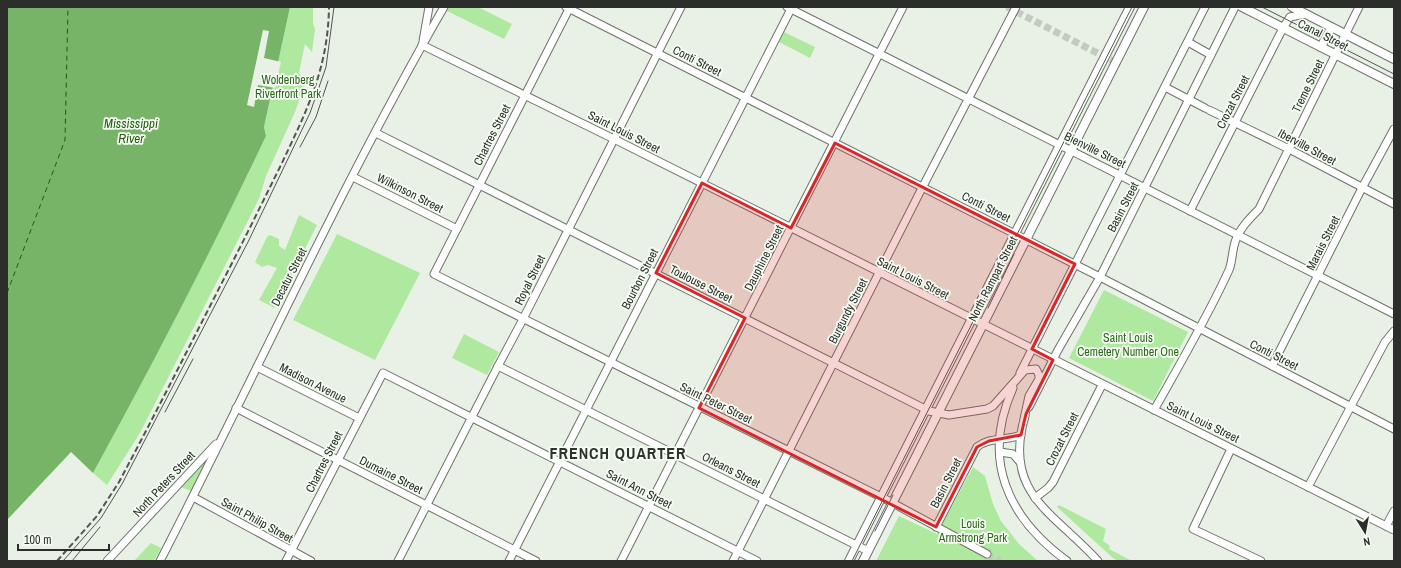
<svg xmlns="http://www.w3.org/2000/svg" width="1401" height="568" font-family="'Archivo Narrow',sans-serif">
<style>
.green{fill:#afe9a0}
.water{fill:#78b468}
.pier{fill:#e9f1e6}
.lines{fill:none;stroke-linecap:round;stroke-linejoin:round}
.ferry{stroke:#215a0d;stroke-width:1;stroke-dasharray:5 4;stroke-linecap:butt}
.minor-tunnel{stroke:#c3cac0;stroke-width:7;stroke-dasharray:7 3.5;stroke-linecap:butt}
.minor-casing{stroke:#6c736a;stroke-width:9}
.major-casing{stroke:#6c736a;stroke-width:10}
.minor{stroke:#fff;stroke-width:7}
.major{stroke:#fff;stroke-width:8}
.tram{stroke:#525651;stroke-width:1}
.rail{stroke:#525651;stroke-width:2;stroke-dasharray:6 3;stroke-linecap:butt}
.marked{fill:#d62828;fill-opacity:0.2;stroke:#d62828;stroke-width:3;stroke-linejoin:round}
.labels{text-anchor:middle;stroke-width:3.5;stroke-linejoin:round;paint-order:stroke}
.street-label{font-size:12px;fill:#2b2e2a;stroke:#f6fef4}
.park-label{font-size:12px;fill:#2e661d;stroke:#f6fef4}
.water-label{font-size:13px;font-style:italic;fill:#215a0d;stroke:#f6fef4}
.district-label{font-size:16px;font-weight:bold;letter-spacing:1px;fill:#2e342c;stroke:#f6fef4}
</style>
<rect width="100%" height="100%" fill="#e9f1e6"/>
<g class="green">
<path d="M290,7H313V24L315,29L312,52L305,44L299,73L304,80L302,92L295,112L266,176L259,199L140,433L107,485L93,473C154,362 212,250 266,136L264,127Z"/>
<path d="M449,7H478L512,24L504,39L447,11Z"/>
<path d="M784,32L815,47L810,58L779,42Z"/>
<path d="M299,215L317,225L275,308L259,300L277,268L268,265L262,267L255,262L267,237L270,235L279,239V246L285,250Z"/>
<path d="M337,234L420,273L375,360L293,320Z"/>
<path d="M1104,290L1188,332L1153,401L1069,358Z"/>
<path d="M464,334L499,352L487,375L452,358Z"/>
<path d="M211,455L191,491L181,487Z"/>
<path d="M973,467L985,476L993,504L1001,521L1019,544L1038,561H876L899,516L937,534Z"/>
<path d="M1059,505L1106,529L1103,541L1110,546L1109,549L1132,561H1118L1113,558L1057,507Z"/>
<path d="M151,543L161,548L154,561H134Z"/>
</g>
<path class="water" d="M7,7H290L264,127L266,136C212,250 154,362 93,473L71,452L7,520Z"/>
<path class="pier" d="M263,30L269,31L264,58L281,62L275,88L258,85L254,107L247,105Z"/>
<g class="lines">
<path class="ferry" d="M7,293L65,140L68,7"/>
<g class="minor-tunnel">
<path d="M1007,7L1115,62"/>
<path d="M987,554L1000,561"/>
</g>
<defs>
<g id="minor">
<path d="M566,7L1100,277L1394,429"/>
<path d="M570,7L434,274L889,501L987,554"/>
<path d="M787,7L1394,314"/>
<path d="M423,41L429,7"/>
<path d="M1188,42L1211,55"/>
<path d="M422,45L614,139L1394,530"/>
<path d="M1165,87L1205,108"/>
<path d="M1209,110L1289,149L1394,204"/>
<path d="M376,133L929,411L949,415L987,409L993,406L1025,370L1036,369L1039,375V379L1029,396L1024,419"/>
<path d="M353,177L457,229"/>
<path d="M1190,211L1283,28L1290,17L1305,14"/>
<path d="M498,366L868,551"/>
<path d="M1272,366L1362,188L1394,129"/>
<path d="M257,367L359,418"/>
<path d="M1020,373L1205,7"/>
<path d="M1013,388C981,459 1007,517 1067,561"/>
<path d="M1029,407L1058,350L1100,277L1235,7"/>
<path d="M236,408L536,561"/>
<path d="M1154,410C1180,364 1207,318 1229,270C1232,263 1232,254 1234,246C1237,231 1249,219 1259,209L1359,7"/>
<path d="M1025,416C1002,494 1055,513 1098,561"/>
<path d="M1231,449L1193,529L1261,561"/>
<path d="M1000,452L1013,454L1020,462"/>
<path d="M1308,487L1385,342L1394,331"/>
<path d="M193,497L311,561"/>
<path d="M1035,498L1048,488L1053,482L1102,385"/>
<path d="M1386,526L1394,511"/>
<path d="M936,527L977,447C989,437 1006,441 1021,435"/>
<path d="M107,561L216,444"/>
<path d="M160,561C255,377 340,187 444,7"/>
<path d="M286,561L383,373L757,561"/>
<path d="M398,561L498,366L522,321L681,7"/>
<path d="M509,561L792,7"/>
<path d="M621,561L903,7"/>
<path d="M733,561L920,192L1016,7"/>
</g>
<g id="major">
<path d="M1242,7L1394,84"/>
<path d="M1292,7L1394,59"/>
<path d="M1321,47L1331,28"/>
<path d="M849,561L1130,7"/>
<path d="M863,561L1144,7"/>
</g>
</defs>
<use href="#minor" class="minor-casing"/>
<use href="#major" class="major-casing"/>
<use href="#minor" class="minor"/>
<use href="#major" class="major"/>
<g class="tram">
<path d="M1262,7L1394,74"/>
<path d="M300,147L316,117L328,81"/>
<path d="M988,308L1014,254"/>
<path d="M165,412L193,359"/>
<path d="M875,531L893,495"/>
<path d="M63,561L101,518L122,484L248,242L310,113L326,67L334,7"/>
<path d="M72,561L100,527"/>
<path d="M852,561L1132,7"/>
</g>
<path class="rail" d="M57,561L97,516L119,482C157,411 193,339 230,267C247,234 263,201 280,167C306,112 328,70 329,7"/>
</g>
<path class="marked" d="M835,143L1075,264L1032,349L1053,360L1026,414L1021,435L989,441L977,447L936,527L699,408L745,318L656,273L702,183L791,228Z"/>
<g class="labels">
<g class="street-label">
<text transform="translate(1323 35) rotate(27)" y="4">Canal Street</text>
<text transform="translate(697 61) rotate(27)" y="4">Conti Street</text>
<text transform="translate(1308 86) rotate(-64)" y="4">Treme Street</text>
<text transform="translate(1233 102) rotate(-63)" y="4">Crozat Street</text>
<text transform="translate(624 132) rotate(27)" y="4">Saint Louis Street</text>
<text transform="translate(492 135) rotate(-63)" y="4">Chartres Street</text>
<text transform="translate(1307 147) rotate(28)" y="4">Iberville Street</text>
<text transform="translate(1095 150) rotate(26)" y="4">Bienville Street</text>
<text transform="translate(410 193) rotate(27)" y="4">Wilkinson Street</text>
<text transform="translate(986 207) rotate(27)" y="4">Conti Street</text>
<text transform="translate(1123 207) rotate(-63)" y="4">Basin Street</text>
<text transform="translate(1323 243) rotate(-63)" y="4">Marais Street</text>
<text transform="translate(764 258) rotate(-63)" y="4">Dauphine Street</text>
<text transform="translate(289 277) rotate(-63)" y="4">Decatur Street</text>
<text transform="translate(913 278) rotate(27)" y="4">Saint Louis Street</text>
<text transform="translate(640 279) rotate(-63)" y="4">Bourbon Street</text>
<text transform="translate(993 279) rotate(-63)" y="4">North Rampart Street</text>
<text transform="translate(530 280) rotate(-64)" y="4">Royal Street</text>
<text transform="translate(701 284) rotate(27)" y="4">Toulouse Street</text>
<text transform="translate(848 311) rotate(-63)" y="4">Burgundy Street</text>
<text transform="translate(1274 355) rotate(27)" y="4">Conti Street</text>
<text transform="translate(313 383) rotate(27)" y="4">Madison Avenue</text>
<text transform="translate(716 403) rotate(26)" y="4">Saint Peter Street</text>
<text transform="translate(1203 422) rotate(26)" y="4">Saint Louis Street</text>
<text transform="translate(1062 439) rotate(-63)" y="4">Crozat Street</text>
<text transform="translate(324 462) rotate(-63)" y="4">Chartres Street</text>
<text transform="translate(731 470) rotate(27)" y="4">Orleans Street</text>
<text transform="translate(391 475) rotate(27)" y="4">Dumaine Street</text>
<text transform="translate(946 483) rotate(-63)" y="4">Basin Street</text>
<text transform="translate(164 484) rotate(-47)" y="4">North Peters Street</text>
<text transform="translate(639 489) rotate(27)" y="4">Saint Ann Street</text>
<text transform="translate(257 520) rotate(29)" y="4">Saint Philip Street</text>
</g>
<g class="park-label">
<text x="288" y="84">Woldenberg<tspan x="288" dy="14">Riverfront Park</tspan></text>
<text x="1128" y="342">Saint Louis<tspan x="1128" dy="14">Cemetery Number One</tspan></text>
<text x="973" y="528">Louis<tspan x="973" dy="14">Armstrong Park</tspan></text>
</g>
<g class="water-label">
<text x="131" y="128">Mississippi<tspan x="131" dy="15">River</tspan></text>
</g>
<g class="district-label">
<text x="618" y="459">FRENCH QUARTER</text>
</g>
</g>
<rect width="1401" height="568" fill="none" stroke="#2b2e2a" stroke-width="16"/>
<g transform="translate(1365 532) rotate(169)" stroke="#f6fef4" stroke-width="3" paint-order="stroke">
<path d="M0-3L7 15L0 10L-7 15Z" fill="#2b2e2a"/>
<text y="-6" font-size="11" font-weight="bold" text-anchor="middle" fill="#2b2e2a">N</text>
</g>
<path d="M18 544v6h91v-6" fill="none" stroke="#2b2e2a" stroke-width="2"/>
<text x="24" y="544" font-size="12" fill="#2b2e2a" stroke="#f6fef4" stroke-width="3" paint-order="stroke">100 m</text>
</svg>
